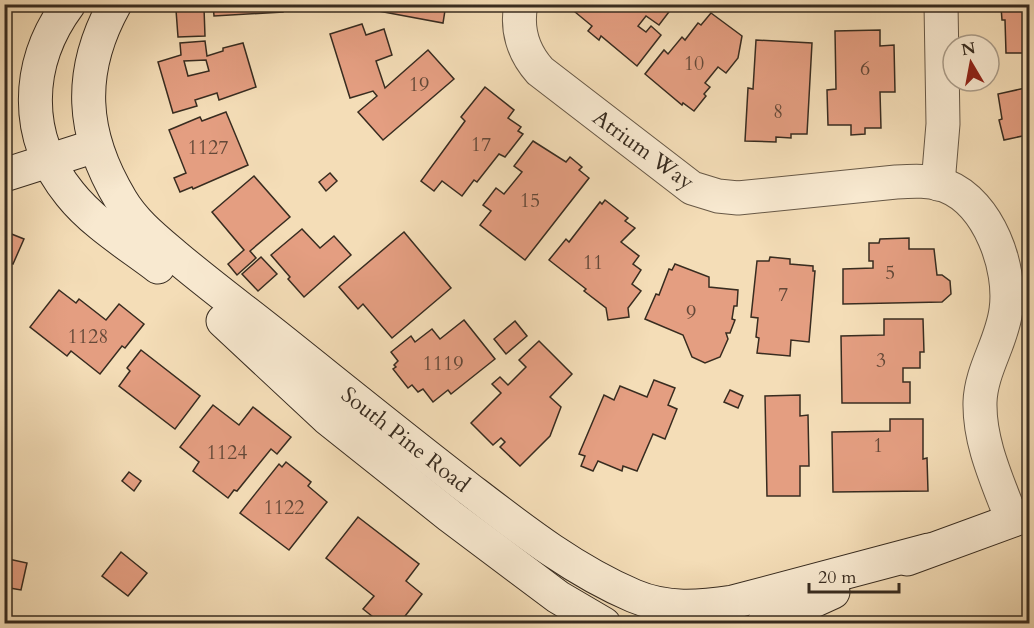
<svg xmlns="http://www.w3.org/2000/svg" width="1034" height="628" font-family="Cardo,serif">
<style>
.building{fill:#e49e81;stroke:#382c20;stroke-width:1.5;fill-rule:evenodd}
.lines{fill:none;stroke-linecap:round;stroke-linejoin:round}
.street-casing{stroke:#675846;stroke-width:35}
.secondary-casing{stroke:#382c20;stroke-width:35}
.street{stroke:#f8e9d0;stroke-width:33}
.secondary{stroke:#f8e9d0;stroke-width:33}
.labels{text-anchor:middle;stroke-width:6;stroke-linejoin:round;paint-order:stroke}
.number-label{font-size:20px;fill:#634838}
.street-label{font-size:22px;fill:#382c20;stroke:#f8e9d0}
</style>
<rect width="100%" height="100%" fill="#f4ddb7"/>
<filter id="stains"><feTurbulence type="fractalNoise" baseFrequency=".00333" numOctaves="4"/><feColorMatrix values="0 0 0 0 .2 0 0 0 0 .09 0 0 0 0 .02 0 0 0 .5 -.17"/></filter>
<radialGradient id="worn" r=".72"><stop offset=".6" stop-color="#630" stop-opacity="0"/><stop offset="1" stop-color="#630" stop-opacity=".3"/></radialGradient>
<g class="building">
<path d="M213,4H283V12L214,16Z"/>
<path d="M351,4H446L443,23L351,6Z"/>
<path d="M581,4H675L659,25L646,16L638,26L646,32L651,26L661,35L637,66L601,36L599,40L588,31L592,26L575,12Z"/>
<path d="M1005,4H1030V53H1006L1005,20H1002L1001,7L1005,8Z"/>
<path d="M204,8L205,36L178,37L176,10Z"/>
<path d="M711,13L742,36L738,58L726,73L718,67L705,83L710,87L704,94L706,96L694,111L683,103L682,105L645,74L664,50L668,54L682,37L685,40L698,23L701,25Z"/>
<path d="M362,24L366,35L384,29L392,55L376,61L385,88L428,50L454,79L383,140L358,112L377,96L373,91L350,98L330,34Z"/>
<path d="M880,30V46L894,45L895,92H880L881,128H865V134L851,135V125H828L827,90L836,89L835,31Z"/>
<path d="M756,40L812,43L807,134H791V138L776,137V142L745,141L748,88L753,89Z"/>
<path d="M205,41L207,56L223,51V48L243,43L256,87L219,100L217,93L195,100L197,106L173,113L158,62L181,55L180,43ZM206,60L209,71L188,76L184,61Z"/>
<path d="M485,87L514,110L508,118L521,127L518,131L523,134L505,157L499,154L477,182L474,180L462,196L442,181L434,191L421,181L465,121L461,117Z"/>
<path d="M1030,87V141L1027,135L1004,140L999,120L1002,119L998,94Z"/>
<path d="M226,112L248,165L193,189L192,187L180,192L174,178L186,173L169,130L200,117L202,121Z"/>
<path d="M533,141L566,162L570,157L582,167L579,170L589,178L525,260L480,225L491,211L483,205L496,188L504,194L522,172L514,166Z"/>
<path d="M330,173L337,181L326,191L319,182Z"/>
<path d="M254,176L290,217L250,251L256,258L237,275L228,264L244,250L212,212Z"/>
<path d="M605,200L628,218L625,221L635,228L621,242L639,256L633,264L641,270L632,284L641,291L628,308L629,317L608,320L606,308L584,291L586,289L549,260L566,239L569,242L600,202L602,204Z"/>
<path d="M302,229L320,248L334,236L351,255L304,297L288,279L290,277L271,255Z"/>
<path d="M4,231L24,239L13,264L4,260Z"/>
<path d="M404,232L451,288L392,338L363,304L358,309L339,287Z"/>
<path d="M909,238V249H934L937,275H942L950,281L951,294L942,302L843,304V269L873,268V261H869V243H879L880,239Z"/>
<path d="M261,257L277,274L258,291L242,274Z"/>
<path d="M770,257L790,259V264L813,266V271H815L809,342L791,340L790,356L757,353L759,338L756,337L758,318L751,317L757,261H769Z"/>
<path d="M675,264L709,277V287L738,290L737,306H734L732,319L735,320L730,333H726L728,339L720,357L705,363L692,357L683,335L645,319L656,294L659,295L669,269L672,270Z"/>
<path d="M59,290L76,303L79,299L106,320L119,304L144,324L125,348L122,346L100,374L71,351L67,356L30,327Z"/>
<path d="M884,319H923L924,352H920V368H903V382H910V403H842L841,336L884,335Z"/>
<path d="M464,320L495,359L451,394L448,390L433,402L423,389L418,392L412,385L408,388L393,369L396,367L394,365L398,361L391,352L411,336L415,342L432,329L440,339Z"/>
<path d="M515,321L527,336L506,354L494,339Z"/>
<path d="M539,341L572,374L550,397L561,407L550,436L520,466L500,447L505,442L501,438L493,445L471,423L501,393L492,384L500,377L508,385L526,367L519,360Z"/>
<path d="M141,350L200,396L175,429L119,386L130,371L127,368Z"/>
<path d="M654,380L675,388L668,405L677,409L665,439L653,434L637,471L623,466L622,471L598,461L593,471L581,466L585,456L579,454L604,395L614,400L620,386L647,397Z"/>
<path d="M730,390L743,396L738,408L724,402Z"/>
<path d="M800,395V416L808,415L809,466H800V496H767L765,396Z"/>
<path d="M213,405L239,425L253,407L291,437L277,454L271,449L237,491L234,490L228,498L193,471L199,462L180,447Z"/>
<path d="M890,419H923V459L927,458L928,491L833,492L832,432L890,431Z"/>
<path d="M286,462L311,482L308,486L327,502L289,550L240,513L279,464L282,467Z"/>
<path d="M129,472L141,481L134,491L122,481Z"/>
<path d="M358,517L419,564L406,581L422,594L399,624H382L363,609L374,596L326,558Z"/>
<path d="M121,552L147,573L128,596L102,576Z"/>
<path d="M4,558L27,563L21,590L4,587Z"/>
</g>
<g class="lines">
<defs>
<g id="street">
<path d="M521,4C516,29 523,52 540,71L692,188L718,196L738,198L896,182C913,181 931,180 946,186C989,203 1012,268 1006,310C1002,342 981,370 980,402C979,443 998,482 1012,520"/>
<path d="M938,184L943,124L941,4"/>
</g>
<g id="secondary">
<path d="M69,4C25,63 23,137 70,194C93,223 129,245 158,267"/>
<path d="M115,4C77,72 81,134 121,200C134,222 154,238 174,255C207,283 242,309 276,336C340,387 404,439 469,489C521,529 573,570 634,596C667,610 699,607 733,602L929,550"/>
<path d="M4,175L95,146"/>
<path d="M223,321L327,418L450,516L558,597L604,624"/>
<path d="M907,559L1030,514"/>
<path d="M763,624L833,592"/>
</g>
</defs>
<use href="#street" class="street-casing"/>
<use href="#secondary" class="secondary-casing"/>
<use href="#street" class="street"/>
<use href="#secondary" class="secondary"/>
</g>
<g class="labels">
<g class="number-label">
<text x="694" y="70">10</text>
<text x="865" y="75">6</text>
<text x="419" y="91">19</text>
<text x="778" y="118">8</text>
<text x="481" y="151">17</text>
<text x="208" y="154">1127</text>
<text x="530" y="207">15</text>
<text x="593" y="269">11</text>
<text x="890" y="279">5</text>
<text x="783" y="301">7</text>
<text x="691" y="319">9</text>
<text x="88" y="343">1128</text>
<text x="881" y="367">3</text>
<text x="443" y="370">1119</text>
<text x="878" y="452">1</text>
<text x="227" y="459">1124</text>
<text x="284" y="514">1122</text>
</g>
<g class="street-label">
<text transform="translate(644 149) rotate(36)" y="8">Atrium Way</text>
<text transform="translate(406 439) rotate(38)" y="8">South Pine Road</text>
</g>
</g>
<rect width="1034" height="628" fill="none" stroke="#f4ddb7" stroke-width="24"/>
<rect x="6" y="6" width="1022" height="616" fill="none" stroke="#382c20" stroke-width="3"/>
<rect x="12" y="12" width="1010" height="604" fill="none" stroke="#382c20" stroke-width="1.5"/>
<g transform="translate(971 63) rotate(350)"><circle r="28" fill="#f8e9d0" stroke="#ab9d8a" stroke-width="1.5"/>
<path d="M0-4.5L10 22L0 15L-10 22Z" fill="#8f2418"/>
<text y="-9" font-size="16" font-weight="bold" text-anchor="middle" fill="#382c20">N</text>
</g>
<path d="M809 583v9h90v-9" fill="none" stroke="#382c20" stroke-width="3"/>
<text x="818" y="583" font-size="18" fill="#382c20" stroke="#f8e9d0" stroke-width="4.5" paint-order="stroke">20 m</text>
<rect width="100%" height="100%" filter="url(#stains)"/>
<rect width="100%" height="100%" fill="url(#worn)"/>
</svg>
